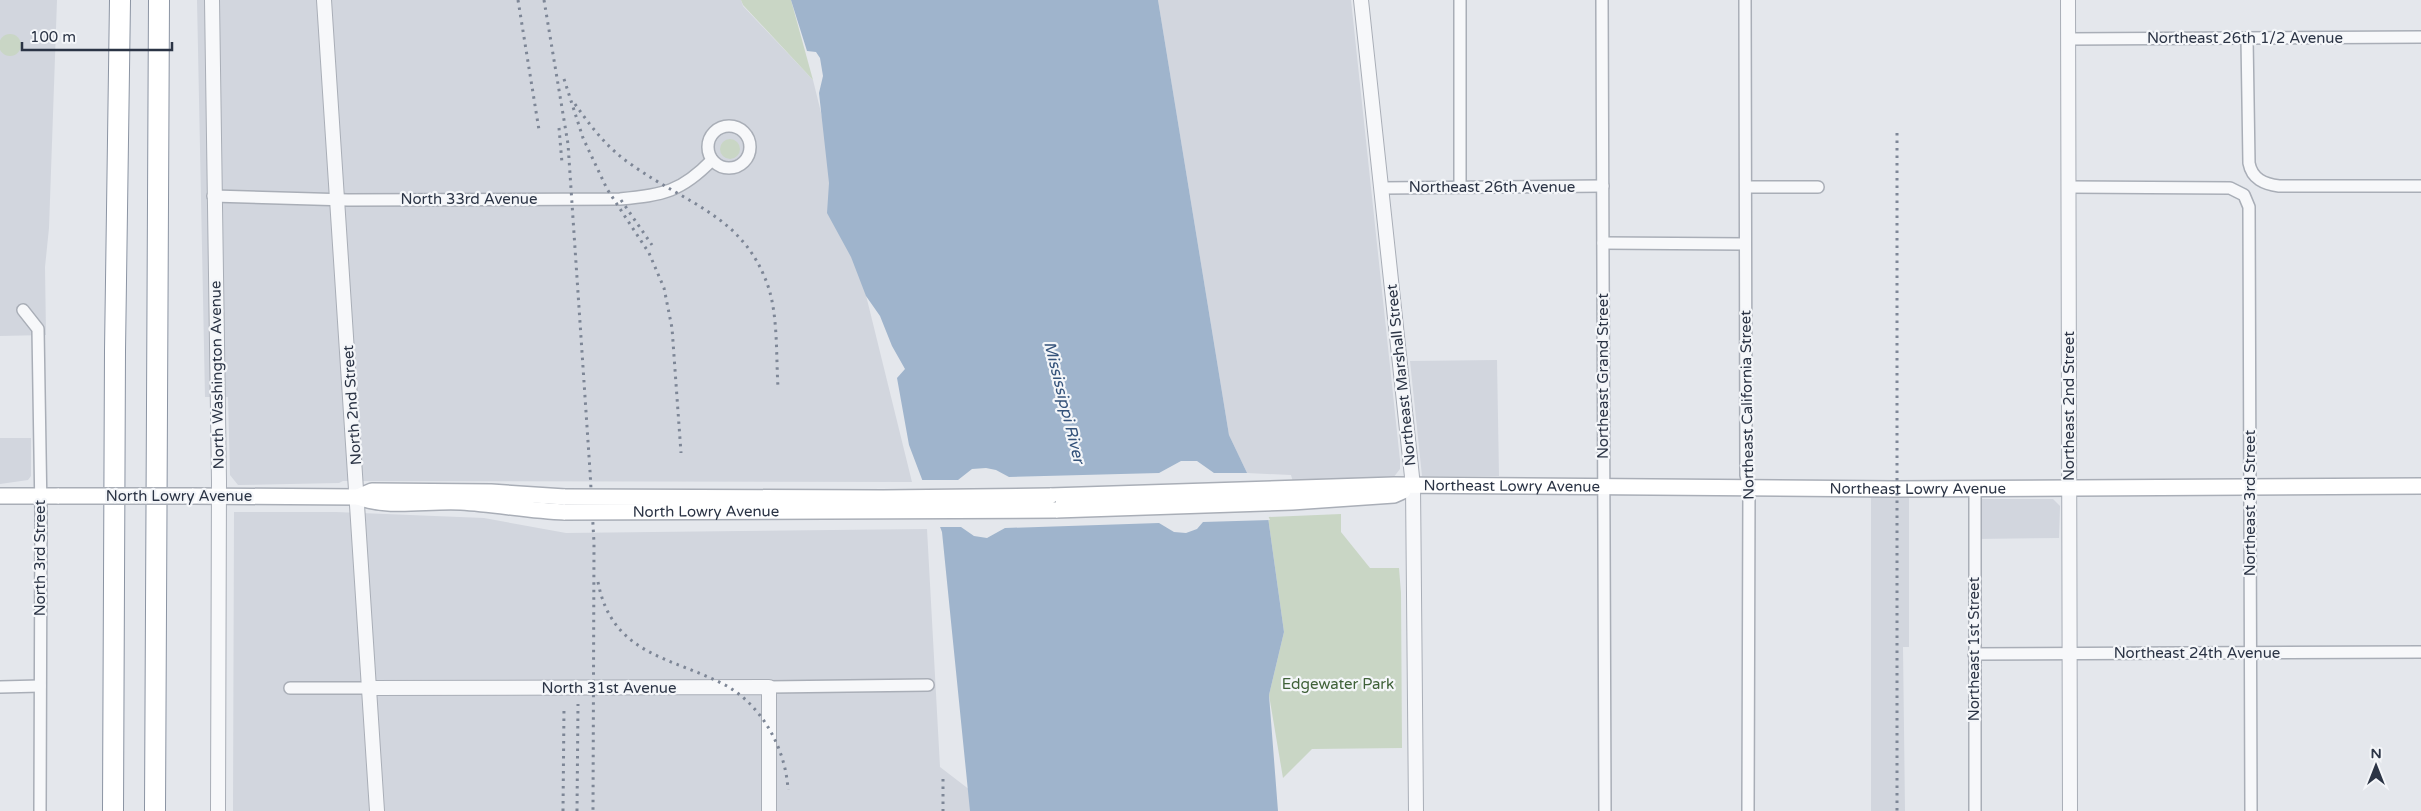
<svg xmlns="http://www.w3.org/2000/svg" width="2421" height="811" font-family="'Varela Round',sans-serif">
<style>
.built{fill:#d2d6de}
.green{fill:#c9d6c5}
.water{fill:#9fb4cc}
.pier{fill:#e4e7ec}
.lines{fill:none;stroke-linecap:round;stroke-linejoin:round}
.minor-casing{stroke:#a9aeb7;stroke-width:14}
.tertiary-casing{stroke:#a9aeb7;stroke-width:16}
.secondary-casing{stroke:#a9aeb7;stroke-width:18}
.motorway-casing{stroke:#8b94a3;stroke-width:22}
.minor{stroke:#f7f8fa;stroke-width:11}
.tertiary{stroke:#f7f8fa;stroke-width:14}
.secondary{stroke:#fff;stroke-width:15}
.motorway{stroke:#fff;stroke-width:20}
.rail{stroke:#7d8696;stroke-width:3;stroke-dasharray:2.5 5;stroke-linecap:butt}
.secondary-bridge-casing{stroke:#a9aeb7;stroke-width:18;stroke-linecap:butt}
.secondary-bridge{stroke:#fff;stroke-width:15}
.labels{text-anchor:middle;stroke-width:4.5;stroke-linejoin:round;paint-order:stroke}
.street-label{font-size:15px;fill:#2b3445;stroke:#f4f6f9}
.park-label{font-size:15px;fill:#3f6138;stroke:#f4f6f9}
.water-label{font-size:16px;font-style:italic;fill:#34527a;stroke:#f4f6f9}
</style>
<rect width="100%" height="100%" fill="#e4e7ec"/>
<g class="built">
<path d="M0,0H57L49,228L45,267L46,335L0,336Z"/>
<path d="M197,0H741L743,6L813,80L912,482L343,481L339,483L238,485L230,475L228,397H205Z"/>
<path d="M1158,0H1351L1400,460V469L1393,478L1293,482L1291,475L1247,473L1229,435Z"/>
<path d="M1497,360L1499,476H1422L1410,361Z"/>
<path d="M0,438H31V476L28,480L0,484Z"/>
<path d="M1871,497L1909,498V647H1903L1905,811H1871Z"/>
<path d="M1975,499H2053L2060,506L2059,538L1974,539Z"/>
<path d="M234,512H336L484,518L566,533L927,529L940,767L970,790L971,811H233Z"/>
</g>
<g class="green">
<path d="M741,0H791L813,80L743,5Z"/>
<circle cx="10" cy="45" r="11"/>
<circle cx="730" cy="149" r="10"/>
<path d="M1341,514V532L1370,568H1399L1401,593L1402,748L1312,749L1283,778L1269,695L1284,632L1268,517Z"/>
</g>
<path class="water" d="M791,0H1158L1229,435L1268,517L1284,632L1269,695L1278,811H970L942,532L909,445L897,378L905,369L892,346L880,316L866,296L851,257L827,213L829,183L819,93L823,76L820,58L816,52L807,51Z"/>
<path class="pier" d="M1181,461H1197L1214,473H1249L1270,520L1203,522L1197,529L1186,533L1174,532L1159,523L1005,528L987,538L974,536L961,527H937L920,480H958L972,469L986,468L996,470L1009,477L1159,473Z"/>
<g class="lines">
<defs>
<g id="minor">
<path d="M1460,0V187"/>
<path d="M1602,0L1605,811"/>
<path d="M1745,0L1746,475L1749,488L1748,811"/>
<path d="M2247,38L2249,163C2252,179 2264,184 2279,186H2421"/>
<path d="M2068,39L2421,37"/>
<circle cx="729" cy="147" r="21"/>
<path d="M1746,187H1818"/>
<path d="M2069,187L2230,188L2244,195L2249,207L2251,811"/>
<path d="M1382,188L1603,186"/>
<path d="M213,196L348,200L620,199C663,195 681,192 712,160"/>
<path d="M1603,243L1745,244"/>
<path d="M23,310L38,329L41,513L40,811"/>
<path d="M1975,488V811"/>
<path d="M1974,654L2421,652"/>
<path d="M0,687L40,686"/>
<path d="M769,687L928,685"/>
<path d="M290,688H369"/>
</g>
<g id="tertiary">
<path d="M212,0L219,481L218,811"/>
<path d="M324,0L377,811"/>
<path d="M1361,0L1413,486L1416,811"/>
<path d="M2068,0L2070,811"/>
<path d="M369,688L769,687V811"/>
</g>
<g id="secondary">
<path d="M0,496H59"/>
<path d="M192,496L358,497C390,509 427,500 461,502C496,504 530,511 565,512"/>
<path id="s1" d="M1050,496L1394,485L1896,489L2421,486"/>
<path d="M358,497L372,491L491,492L565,497"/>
<path d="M1056,510L1292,502L1394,495L1403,491"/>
</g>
<g id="motorway">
<path d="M113,811L115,351L120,0"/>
<path d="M155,811L159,0"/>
</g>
</defs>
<use href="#minor" class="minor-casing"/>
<use href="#tertiary" class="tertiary-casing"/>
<use href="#secondary" class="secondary-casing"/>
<use href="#motorway" class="motorway-casing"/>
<use href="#minor" class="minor"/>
<use href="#tertiary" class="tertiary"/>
<use href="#secondary" class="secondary"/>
<use href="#motorway" class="motorway"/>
<g class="rail">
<path d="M518,0L539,130"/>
<path d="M544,0L568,144L590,471L594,543L593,811"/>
<path d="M564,79L583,138L607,189L649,253L664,288L672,328L681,453"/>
<path d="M575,104C591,127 608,149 632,165C688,205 745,216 769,289C778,319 776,356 778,387"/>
<path d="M559,128L562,163"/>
<path d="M1897,133V811"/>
<path d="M621,200L652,245"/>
<path d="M598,582C612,656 673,657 727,686C763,707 786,750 788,790"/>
<path d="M943,779V811"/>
<path d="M563,811L564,707"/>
<path d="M577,811L578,704"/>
</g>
<defs>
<g id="secondary-bridge">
<path d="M59,496H192"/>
<path d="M565,497L883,498L1050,496"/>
<path id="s2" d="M565,512L1056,510"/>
</g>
</defs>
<use href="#secondary-bridge" class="secondary-bridge-casing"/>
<use href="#secondary-bridge" class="secondary-bridge"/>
</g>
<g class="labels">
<g class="street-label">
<text x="2245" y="43">Northeast 26th 1/2 Avenue</text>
<text x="1492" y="192">Northeast 26th Avenue</text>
<text x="469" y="204">North 33rd Avenue</text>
<text transform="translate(217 375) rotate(-91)" y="5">North Washington Avenue</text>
<text transform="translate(1401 375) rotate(-96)" y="5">Northeast Marshall Street</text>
<text transform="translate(1603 376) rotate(-90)" y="5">Northeast Grand Street</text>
<text transform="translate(352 405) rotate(-94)" y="5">North 2nd Street</text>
<text transform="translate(1747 405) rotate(-91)" y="5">Northeast California Street</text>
<text transform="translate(2069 406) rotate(-90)" y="5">Northeast 2nd Street</text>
<text dy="5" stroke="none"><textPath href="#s1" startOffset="462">Northeast Lowry Avenue</textPath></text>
<text dy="5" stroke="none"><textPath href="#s1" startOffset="868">Northeast Lowry Avenue</textPath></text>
<text x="179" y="501">North Lowry Avenue</text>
<text transform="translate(2250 503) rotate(-90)" y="5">Northeast 3rd Street</text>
<text dy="5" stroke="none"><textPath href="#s2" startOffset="141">North Lowry Avenue</textPath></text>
<text transform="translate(40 558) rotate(-90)" y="5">North 3rd Street</text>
<text transform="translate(1974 649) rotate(-90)" y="5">Northeast 1st Street</text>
<text x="2197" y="658">Northeast 24th Avenue</text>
<text x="609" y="693">North 31st Avenue</text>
</g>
<g class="park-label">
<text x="1338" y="689">Edgewater Park</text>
</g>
<g class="water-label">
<text transform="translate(1065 402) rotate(76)" y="6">Mississippi River</text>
</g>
</g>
<g transform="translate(2376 766)" stroke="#f4f6f9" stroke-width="4" paint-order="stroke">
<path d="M0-4L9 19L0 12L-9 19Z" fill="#2b3445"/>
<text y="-8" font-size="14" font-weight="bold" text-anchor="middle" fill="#2b3445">N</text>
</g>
<path d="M22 42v8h150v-8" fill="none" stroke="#2b3445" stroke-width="2.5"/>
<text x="30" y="42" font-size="15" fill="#2b3445" stroke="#f4f6f9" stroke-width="4" paint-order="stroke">100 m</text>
</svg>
